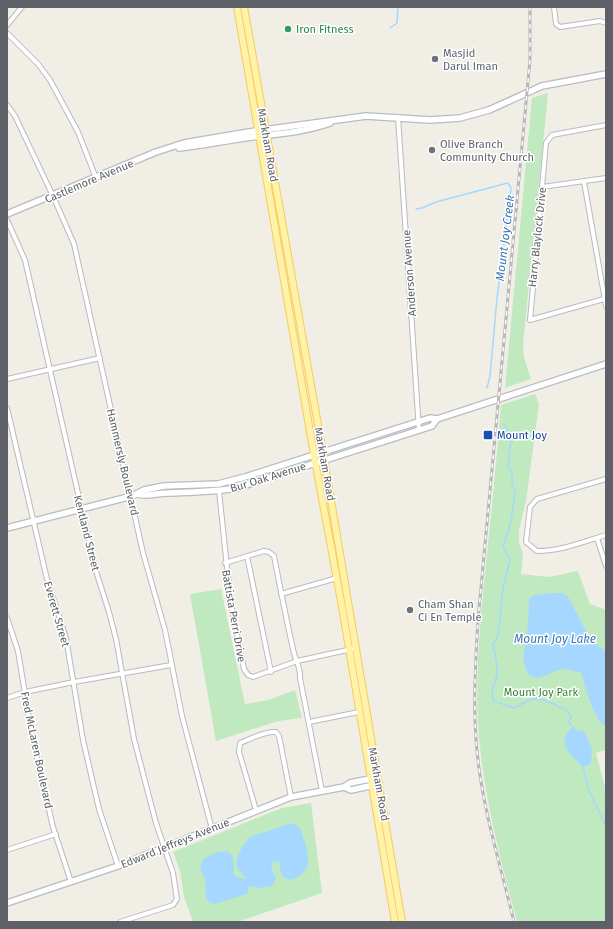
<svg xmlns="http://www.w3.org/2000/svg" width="613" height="929" font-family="'Fira Sans',sans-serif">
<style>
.green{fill:#c0e9c0}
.water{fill:#a6d8ff}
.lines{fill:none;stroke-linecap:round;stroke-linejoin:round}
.stream{stroke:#a6d8ff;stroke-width:1.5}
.street-casing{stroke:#b8bbc0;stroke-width:6}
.secondary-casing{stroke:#b8bcc2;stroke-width:8}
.primary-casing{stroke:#fbcc54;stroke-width:8}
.street{stroke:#fff;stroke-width:4}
.secondary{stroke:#fff;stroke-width:5.5}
.primary{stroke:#fff2ab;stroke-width:6}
.rail-casing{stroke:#b6b7b8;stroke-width:3}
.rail{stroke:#fff;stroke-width:1.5;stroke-dasharray:4.5;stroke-linecap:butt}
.leisure-dot{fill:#2e9e5b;stroke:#fff;stroke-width:1.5}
.worship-dot{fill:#6b7280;stroke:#fff;stroke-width:1.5}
.transit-dot{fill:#1a4fb4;stroke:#fff;stroke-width:1.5}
.labels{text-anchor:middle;stroke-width:3;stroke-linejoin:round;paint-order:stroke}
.leisure-label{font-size:11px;fill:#27864d;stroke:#fff;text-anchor:start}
.worship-label{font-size:11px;fill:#5b616d;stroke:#fff;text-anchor:start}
.street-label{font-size:11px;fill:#5d6167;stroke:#fff}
.transit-label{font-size:11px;fill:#164399;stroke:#fff;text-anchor:start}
.park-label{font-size:11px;fill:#2f8333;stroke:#fff}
.water-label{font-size:12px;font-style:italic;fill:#3b78b8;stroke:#fff}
</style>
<rect width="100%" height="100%" fill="#f0eee5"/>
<g class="green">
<path d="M548,93L523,345L524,357L531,379L505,388L532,98Z"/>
<path d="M535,394L539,404L526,501L519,531V542L523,555L521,574L549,577L578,571L590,604L606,610V750L596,753L606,791V922H517C500,857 482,790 478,723C475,663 482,604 488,544C493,498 497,452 501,405Z"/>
<path d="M221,589L245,704L268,700L295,690L302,718L278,721L216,741L190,594Z"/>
<path d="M311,803L322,893L237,922H193L184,897L180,871L173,852L282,808Z"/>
</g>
<g class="water">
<path d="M552,593H563L568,597C580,617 585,638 606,651V726C594,722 585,685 581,673C574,671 566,668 559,670C547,673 538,684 527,673L523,658L528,625L529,599L534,595Z"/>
<path d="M574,726L576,730L584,731L592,748L591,764L583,767C573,758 563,750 565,735Z"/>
<path d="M292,823L300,828C303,837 309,852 308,862C307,878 278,891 280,863L273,861L271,866L276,879L272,886L260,888L249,886L247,894L214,904L210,903L206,899L205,879L200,869L203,859L217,852L227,851L233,856L234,875L243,879L246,878C244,874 239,872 238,869C233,859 244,843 250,837Z"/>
</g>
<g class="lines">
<g class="stream">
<path d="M390,28L397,23L398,7"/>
<path d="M416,209L422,208L436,202L504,184L508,183L511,188L497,298L490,376L487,388"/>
<path d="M504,424L511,437L508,467L512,472V484L515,492L511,521L503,547L510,560L503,588L498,636L493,644C494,653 497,659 497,670C498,681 488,691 494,701L514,708C534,698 533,695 554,704C559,706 560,709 566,709L571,717L568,722L573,727"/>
<path d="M583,767L589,791L606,826"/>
</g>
<defs>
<g id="street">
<path d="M554,7L556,24L560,27L600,21L606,23"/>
<path d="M7,25L22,7"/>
<path d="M7,33L38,64L50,80L78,132L96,178"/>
<path d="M7,105L15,116L53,196L74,244L143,553L165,630L182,716L212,829"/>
<path d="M398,117L419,430"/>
<path d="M584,182L606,306"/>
<path d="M542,187L606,178"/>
<path d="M7,220L25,260L95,568L109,612L116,639L134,739L156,823L173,873L177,899L173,905L120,922"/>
<path d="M604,299L530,320L546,143L552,135L606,125"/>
<path d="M7,379L100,358"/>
<path d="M7,408L47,579L66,638L83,740L99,809L118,866"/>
<path d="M606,479L537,499L530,507L526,542L537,551C561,551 583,542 606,535"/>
<path d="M219,491L231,605L244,669L248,675L253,677L297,661L352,649"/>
<path d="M597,538L606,566"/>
<path d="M247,556L271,672"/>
<path d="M225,563L264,551L269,552L274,556C280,587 286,618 293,649C295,660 301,667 300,678L322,791"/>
<path d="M281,594L337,578"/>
<path d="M7,618L18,651L32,736L53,827L71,882"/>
<path d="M7,698L25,692L74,682L171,665"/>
<path d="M309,722L359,712"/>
<path d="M256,810L239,752L240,743C250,739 265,731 276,732L279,736L291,797"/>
<path d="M7,850L56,834"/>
</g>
<g id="secondary">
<path d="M179,148C203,146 227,140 252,137C279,134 304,132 330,123"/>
<path d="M7,214L156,152L184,143L249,132L366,116L430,120L460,118L489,110L542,86L606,74"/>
<path d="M137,494C148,497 157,493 168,493C192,492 213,492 237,488L432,426L437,419"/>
<path d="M7,528L132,496L144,490L164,486L218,484L245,477L430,418L437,419L606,364"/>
<path d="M344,787L351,790L379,784"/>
<path d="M7,903L118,866L291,797L344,787L350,783L375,778"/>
</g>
<g id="primary">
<path d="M237,7L314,455L341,601L395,922"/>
<path d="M244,7L323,453L402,922"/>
</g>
</defs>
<use href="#street" class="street-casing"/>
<use href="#secondary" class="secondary-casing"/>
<use href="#primary" class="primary-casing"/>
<use href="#street" class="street"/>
<use href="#secondary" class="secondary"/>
<use href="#primary" class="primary"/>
<defs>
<path id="rail" d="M514,922C502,871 486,820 479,768C472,719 475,669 478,620L530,60V7"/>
</defs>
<use href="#rail" class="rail-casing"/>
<use href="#rail" class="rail"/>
</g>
<circle class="leisure-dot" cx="288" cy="29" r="4"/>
<g class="worship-dot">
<circle cx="435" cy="59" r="4"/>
<circle cx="432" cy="150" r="4"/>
<circle cx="410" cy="610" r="4"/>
</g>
<rect class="transit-dot" x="483" y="430" width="10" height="10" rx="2"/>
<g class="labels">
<g class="leisure-label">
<text x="296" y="33">Iron Fitness</text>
</g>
<g class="worship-label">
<text x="443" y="57">Masjid<tspan x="443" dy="13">Darul Iman</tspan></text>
<text x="440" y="148">Olive Branch<tspan x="440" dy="13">Community Church</tspan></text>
<text x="418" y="608">Cham Shan<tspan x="418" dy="13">Ci En Temple</tspan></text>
</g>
<g class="street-label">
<text transform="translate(268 145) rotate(80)" y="4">Markham Road</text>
<text transform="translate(89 181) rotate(-23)" y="4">Castlemore Avenue</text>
<text transform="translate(537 237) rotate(-84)" y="4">Harry Blaylock Drive</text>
<text transform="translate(409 273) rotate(-94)" y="4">Anderson Avenue</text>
<text transform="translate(123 462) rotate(77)" y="4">Hammersly Boulevard</text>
<text transform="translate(325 464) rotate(80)" y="4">Markham Road</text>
<text transform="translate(268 477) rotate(-17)" y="4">Bur Oak Avenue</text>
<text transform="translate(87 533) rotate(76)" y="4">Kentland Street</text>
<text transform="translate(57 614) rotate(74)" y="4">Everett Street</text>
<text transform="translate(234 616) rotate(80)" y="4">Battista Perri Drive</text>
<text transform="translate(37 750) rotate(78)" y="4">Fred McLaren Boulevard</text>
<text transform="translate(379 784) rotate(80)" y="4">Markham Road</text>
<text transform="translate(175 843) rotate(-22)" y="4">Edward Jeffreys Avenue</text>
</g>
<g class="transit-label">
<text x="497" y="439">Mount Joy</text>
</g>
<g class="park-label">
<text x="541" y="696">Mount Joy Park</text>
</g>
<g class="water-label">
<text transform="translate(505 238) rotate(-83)" y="4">Mount Joy Creek</text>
<text x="555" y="643">Mount Joy Lake</text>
</g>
</g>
<rect width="613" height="929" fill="none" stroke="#5d6167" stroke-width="16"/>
</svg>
